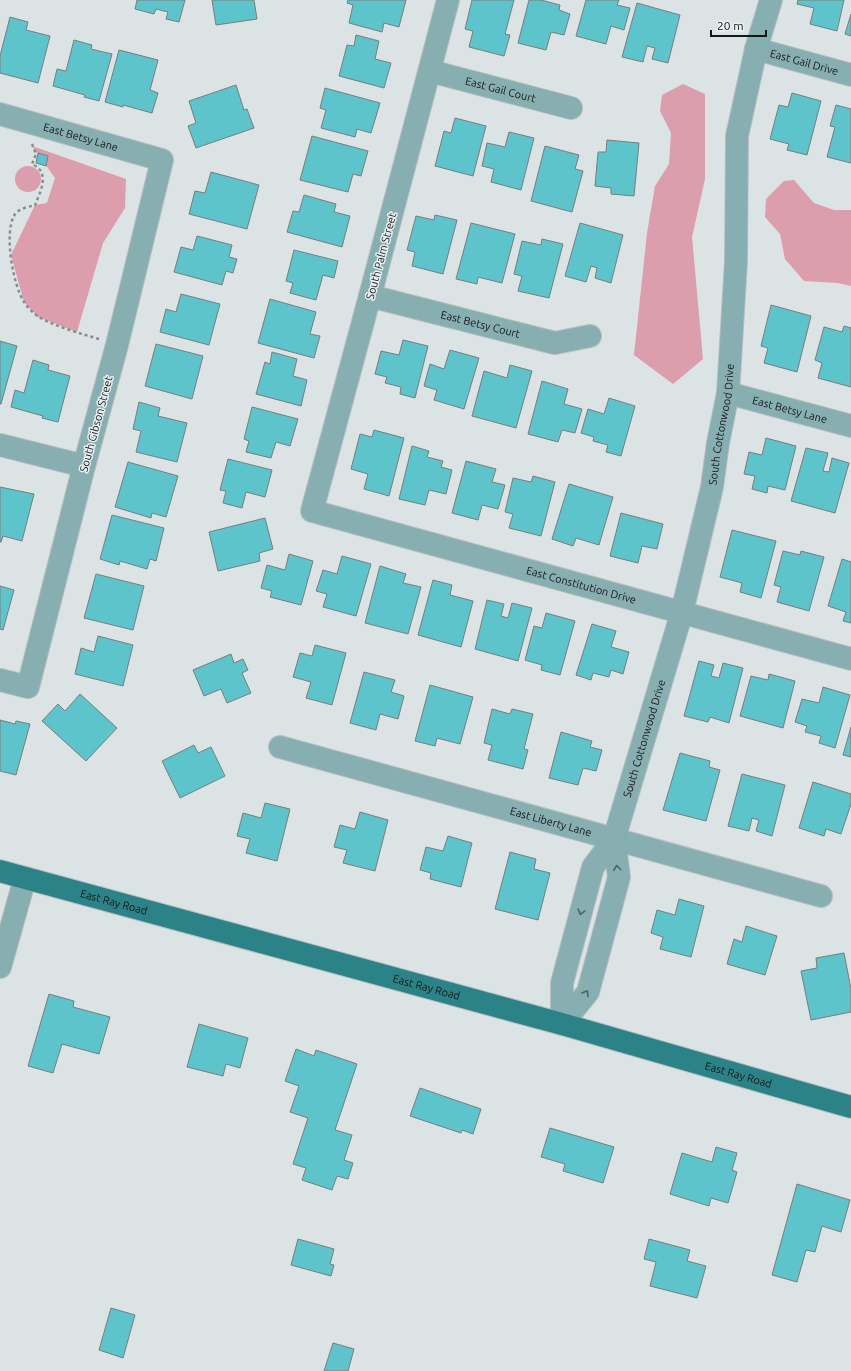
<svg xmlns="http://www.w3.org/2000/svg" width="851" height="1371" font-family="Ubuntu,sans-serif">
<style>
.green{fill:#dc9dad}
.building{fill:#5ec4cb;stroke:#767e7e}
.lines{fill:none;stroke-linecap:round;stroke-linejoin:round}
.minor-casing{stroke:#b7bebf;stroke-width:24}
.major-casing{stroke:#b7bebf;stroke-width:24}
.path{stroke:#878d8e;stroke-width:2.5;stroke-dasharray:3 3;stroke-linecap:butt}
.minor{stroke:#87aeb1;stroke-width:22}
.major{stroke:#2b8287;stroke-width:22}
.oneway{stroke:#4e6264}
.labels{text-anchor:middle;stroke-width:3;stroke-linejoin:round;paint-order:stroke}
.street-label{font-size:11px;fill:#141718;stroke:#e8f0f1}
</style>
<rect width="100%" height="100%" fill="#dbe3e4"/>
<g class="green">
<path d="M683,84L705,94V179L692,237L703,359L673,384L634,355L647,233L655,186L669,164L671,133L660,111L662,95Z"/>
<path d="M32,146L126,179L125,208L103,243L77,332L38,317L24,302L11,255L35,205L47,203L55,178Z"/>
<circle cx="28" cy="179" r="13"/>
<path d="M794,180L814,203L834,210H851V286L838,283L804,281L785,259L780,234L765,217L766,199L784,181Z"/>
</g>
<g class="building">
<path d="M137,0H185L179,22L166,19L168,12L156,9L154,14L135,9Z"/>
<path d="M212,0H254L257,19L216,25Z"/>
<path d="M348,0H406L399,27L384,23L382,32L349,23L353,5L347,3Z"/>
<path d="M472,0H514L505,34L510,35L504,56L469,47L473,31L465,29Z"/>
<path d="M529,0H541L560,5L559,10L570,14L564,35L551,32L546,50L518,43Z"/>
<path d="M586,0H619L617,5L630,8L624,30L611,26L606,44L576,36Z"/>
<path d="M798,0H844L837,31L810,24L814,8L797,4Z"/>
<path d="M637,3L680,15L668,63L652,59L655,48L647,46L643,62L622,57Z"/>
<path d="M851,14V36L845,34Z"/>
<path d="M10,17L28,22L26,30L50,36L38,83L0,73V56Z"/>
<path d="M356,35L379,41L375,59L391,63L384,88L339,76L347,45L354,46Z"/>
<path d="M74,40L92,45L91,49L112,54L99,101L84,97L85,95L53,86L57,69L66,71Z"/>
<path d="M119,50L158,60L150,90L158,93L152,113L123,105V107L105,102Z"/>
<path d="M236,85L244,110L247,109L254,128L196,148L188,126L196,123L189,101Z"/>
<path d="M325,88L380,103L371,133L357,129L355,137L321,128L326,110L320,108Z"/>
<path d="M792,93L821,101L807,155L787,150L789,144L770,139L779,105L788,107Z"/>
<path d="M836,105L851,109V163L827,157L835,127L830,126Z"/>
<path d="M455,118L486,126L473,176L435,166L444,131L451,133Z"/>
<path d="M509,132L534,138L521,190L491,182L494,169L482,166L487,143L505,147Z"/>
<path d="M312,136L368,151L361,176L353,174L348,192L300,180Z"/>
<path d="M607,140L639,143L634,196L611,194V188L595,186L598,152H606Z"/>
<path d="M545,146L579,155L575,169L583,171L572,212L531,201Z"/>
<path d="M38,153L48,156L46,166L36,163Z"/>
<path d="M211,172L259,185L247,229L189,214L195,191L205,193Z"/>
<path d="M304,195L336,204L334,212L350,216L342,247L287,232L293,211L299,212Z"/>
<path d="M435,215L457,220L443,274L412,266L415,252L407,250L416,216L434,220Z"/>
<path d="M471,223L515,234L502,283L478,277L477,284L456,279Z"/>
<path d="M580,223L623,235L611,283L595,278L597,268L591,266L586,282L565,276Z"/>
<path d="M197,236L232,245L229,257L237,259L233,273L226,271L222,285L174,272L181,247L193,250Z"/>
<path d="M542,239L563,244L549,298L518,291L522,276L514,274L522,241L541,245Z"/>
<path d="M294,250L338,261L334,278L323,275L316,300L290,293L293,283L286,281Z"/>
<path d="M181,294L220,304L209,345L160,332L166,309L176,312Z"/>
<path d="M270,299L316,312L310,334L320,336L314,358L258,343Z"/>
<path d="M771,305L811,316L797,372L764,363L768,348L761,346Z"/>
<path d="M844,326L851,328V387L818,378L822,363L815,360L824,327L842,332Z"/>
<path d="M403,340L428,346L415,398L400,394L401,387L385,383L387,377L375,374L381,351L399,355Z"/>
<path d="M0,341L17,346L1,404H0Z"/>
<path d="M156,344L203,356L192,399L145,386Z"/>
<path d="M450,350L479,358L464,409L434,400L437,390L424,386L430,364L444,369Z"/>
<path d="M272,352L297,359L293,376L307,380L301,406L256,394L265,362L270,364Z"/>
<path d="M33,360L49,365L48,370L70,376L58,422L42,418L43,416L11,407L15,390L24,393Z"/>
<path d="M510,365L532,371L516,428L472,416L484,371L507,378Z"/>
<path d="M542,381L568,389L564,404L582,409L575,433L562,430L558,442L528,434Z"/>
<path d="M609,398L635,406L621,456L606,452L608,445L593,441L594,437L581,433L588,409L604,414Z"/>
<path d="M139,402L160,408L158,416L187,423L177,462L136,452L141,431L133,429Z"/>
<path d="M252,407L298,419L290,446L276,442L271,458L246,452L249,441L244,439Z"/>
<path d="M374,430L404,438L389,496L364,489L368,474L351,469L360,434L372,437Z"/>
<path d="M766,438L796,446L785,490L768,486L767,493L752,489L755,476L744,474L749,452L762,455Z"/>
<path d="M412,446L429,451L427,457L443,461L441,467L452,470L446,494L429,490L425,505L399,499Z"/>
<path d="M806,448L828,453L823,471L829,472L832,458L849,463L835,513L791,501Z"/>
<path d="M228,459L272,470L265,497L246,492L242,508L223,503L226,491L220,490Z"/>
<path d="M466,461L496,469L492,482L505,485L498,509L482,505L478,520L452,513Z"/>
<path d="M128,462L178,476L166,517L152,513L151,518L115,507Z"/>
<path d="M533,476L555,482L541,536L509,528L513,514L505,512L513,478L531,482Z"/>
<path d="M569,484L613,497L599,545L576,538L573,546L552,539Z"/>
<path d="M0,487L34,494L22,541L3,536L1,542H0Z"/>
<path d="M621,513L663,524L657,549L642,546L638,563L610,556Z"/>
<path d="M112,515L164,528L156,561L150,559L147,569L120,561L119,565L100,559Z"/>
<path d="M265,518L273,549L259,553L260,561L218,571L209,532Z"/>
<path d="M732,530L776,541L761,598L740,592L742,583L720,577Z"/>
<path d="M783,551L800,555L801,551L824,557L809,611L777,602L781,587L774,585Z"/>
<path d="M289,554L313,561L301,605L270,597L272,591L261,588L267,565L285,570Z"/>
<path d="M342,556L371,564L356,616L323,607L327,594L316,591L323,570L337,574Z"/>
<path d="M842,559L851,562V623L843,621L846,612L828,606Z"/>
<path d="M380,566L406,574L403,583L421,587L408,634L365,623Z"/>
<path d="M96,574L144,586L133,630L84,618Z"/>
<path d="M433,580L452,585L450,595L473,601L461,647L418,635Z"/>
<path d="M0,586L14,590L3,630L0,629Z"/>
<path d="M487,600L504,604L501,616L508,618L512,603L532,608L518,661L475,649Z"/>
<path d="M546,613L575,621L560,675L541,670L542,665L525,660L534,626L542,628Z"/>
<path d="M592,624L616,631L611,647L629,652L623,674L611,670L609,677L593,673L591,680L576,675Z"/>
<path d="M98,636L133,645L123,686L75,674L81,648L94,652Z"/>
<path d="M315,645L346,653L332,705L306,698L311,682L293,677L300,653L312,656Z"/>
<path d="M231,654L234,663L243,659L248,670L242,673L251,693L227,703L221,689L204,696L193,670Z"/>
<path d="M699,661L714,665L711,676L719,678L723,663L743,668L729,723L710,717L708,722L684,716Z"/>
<path d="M364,672L395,680L391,692L404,696L398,719L380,714L376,730L350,723Z"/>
<path d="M769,674L795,681L783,728L740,716L751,676L768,680Z"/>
<path d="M430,685L473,697L460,744L437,738L435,746L415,741Z"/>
<path d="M823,687L850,695L835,748L819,743L821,736L805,732L807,726L795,722L802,699L819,703Z"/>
<path d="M80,694L117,728L86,761L42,721L58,704L65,711Z"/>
<path d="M492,709L510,714L512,709L533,714L524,749L528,750L523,769L488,760L492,745L484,743Z"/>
<path d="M0,720L15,724L16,721L30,724L16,775L0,771Z"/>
<path d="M851,727V757L843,755Z"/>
<path d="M561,732L592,741L590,747L602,750L596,771L583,768L578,785L549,778Z"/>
<path d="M194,745L198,753L211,747L225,776L180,798L162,761Z"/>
<path d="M680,753L710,761L709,767L720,770L706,821L663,810Z"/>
<path d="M742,774L785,785L772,836L756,831L759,820L752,818L749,831L728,826Z"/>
<path d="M813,782L851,794V804L841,834L826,829L824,836L799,828Z"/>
<path d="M265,803L290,809L277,861L246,853L250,839L237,836L243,813L261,818Z"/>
<path d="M360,812L388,820L375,871L343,863L347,850L334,847L340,825L355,829Z"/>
<path d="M448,836L472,843L461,887L430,879L431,873L420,870L426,847L443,851Z"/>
<path d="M510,852L536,859L534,869L550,873L538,920L495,909Z"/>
<path d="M679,899L704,906L691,957L660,949L663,937L651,933L657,910L675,915Z"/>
<path d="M746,926L777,936L765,975L727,964L734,939L742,942Z"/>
<path d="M844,953L851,989V1012L811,1020L801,971L817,968L816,958Z"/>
<path d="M49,994L74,1001L73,1007L110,1017L99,1054L62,1044L53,1073L28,1066Z"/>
<path d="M199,1024L248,1038L240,1068L226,1064L223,1076L187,1067Z"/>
<path d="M296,1049L314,1056L316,1050L357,1064L335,1130L352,1135L344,1160L353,1163L348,1179L337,1176L332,1190L302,1180L306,1168L293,1164L308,1118L290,1112L299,1086L285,1081Z"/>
<path d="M420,1088L481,1109L473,1134L462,1130L461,1133L410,1116Z"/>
<path d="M550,1128L614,1147L603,1183L563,1171L565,1164L541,1157Z"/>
<path d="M716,1147L737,1153L732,1170L737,1172L728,1203L711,1198L709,1206L670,1194L682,1153L712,1162Z"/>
<path d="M797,1184L850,1200L841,1232L822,1226L815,1252L806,1250L797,1282L772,1275Z"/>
<path d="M298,1239L334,1249L330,1264L334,1265L331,1276L291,1265Z"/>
<path d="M649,1239L690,1250L687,1261L706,1266L697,1298L650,1286L656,1262L644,1259Z"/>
<path d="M111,1308L135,1315L123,1358L99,1350Z"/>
<path d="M333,1343L354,1349L348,1371H324Z"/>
</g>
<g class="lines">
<defs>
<g id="minor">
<path id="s1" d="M448,0L370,296L312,511L851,659"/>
<path id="s2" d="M756,49L851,75"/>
<path id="s3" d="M430,71L571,108"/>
<path id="s4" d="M0,114L162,160L117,345L84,466L28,687L0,680"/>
<path id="s5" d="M370,296L555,343L590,336"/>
<path id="s6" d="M728,393L851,426"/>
<path d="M0,445L84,466"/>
<path id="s7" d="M280,747L821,896"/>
<path d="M0,967L25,878"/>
<path id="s8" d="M562,1024V983L593,867L614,839L682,612L712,487L718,443L728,393L736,261L737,136L756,49L771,0"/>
<path d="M562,1024L588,992L619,877L614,839"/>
</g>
<g id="major">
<path id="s9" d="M0,871L562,1024L851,1107"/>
</g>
</defs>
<use href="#minor" class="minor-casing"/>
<use href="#major" class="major-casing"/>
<path class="path" d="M32,144L36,154L32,164C34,165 38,167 40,170C47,180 39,195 35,205C28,207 17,209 14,216C4,234 13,285 24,302C27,307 34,314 39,317C54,326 82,334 99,339"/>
<use href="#minor" class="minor"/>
<use href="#major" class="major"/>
</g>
<defs><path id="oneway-chevron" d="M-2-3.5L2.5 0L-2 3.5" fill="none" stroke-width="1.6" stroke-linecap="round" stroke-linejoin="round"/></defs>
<g class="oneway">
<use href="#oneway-chevron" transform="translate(617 868) rotate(-97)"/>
<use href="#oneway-chevron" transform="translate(581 912) rotate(105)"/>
<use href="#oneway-chevron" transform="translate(586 993) rotate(-59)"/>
</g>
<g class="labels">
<g class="street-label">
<text dy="4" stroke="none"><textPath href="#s2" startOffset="50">East Gail Drive</textPath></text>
<text dy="4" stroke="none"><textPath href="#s3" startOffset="73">East Gail Court</textPath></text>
<text dy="4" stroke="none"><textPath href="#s4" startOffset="84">East Betsy Lane</textPath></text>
<text transform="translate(381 256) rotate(-75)" y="4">South Palm Street</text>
<text dy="4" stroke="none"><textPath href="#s5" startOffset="114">East Betsy Court</textPath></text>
<text dy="4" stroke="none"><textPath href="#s6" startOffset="64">East Betsy Lane</textPath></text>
<text transform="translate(96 424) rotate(-75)" y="4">South Gibson Street</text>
<text dy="4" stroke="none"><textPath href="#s8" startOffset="625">South Cottonwood Drive</textPath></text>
<text dy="4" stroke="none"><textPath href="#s1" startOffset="808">East Constitution Drive</textPath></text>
<text dy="4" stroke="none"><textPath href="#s8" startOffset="301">South Cottonwood Drive</textPath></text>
<text dy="4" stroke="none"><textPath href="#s7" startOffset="281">East Liberty Lane</textPath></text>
<text dy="4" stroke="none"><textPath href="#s9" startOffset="118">East Ray Road</textPath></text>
<text dy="4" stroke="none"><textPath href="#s9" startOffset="442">East Ray Road</textPath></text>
<text dy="4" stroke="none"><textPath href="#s9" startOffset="766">East Ray Road</textPath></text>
</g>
</g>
<path d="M711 30v6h55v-6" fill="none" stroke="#141718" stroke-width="2"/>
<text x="717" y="30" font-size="12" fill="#141718" stroke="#e8f0f1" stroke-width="3" paint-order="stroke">20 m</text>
</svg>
